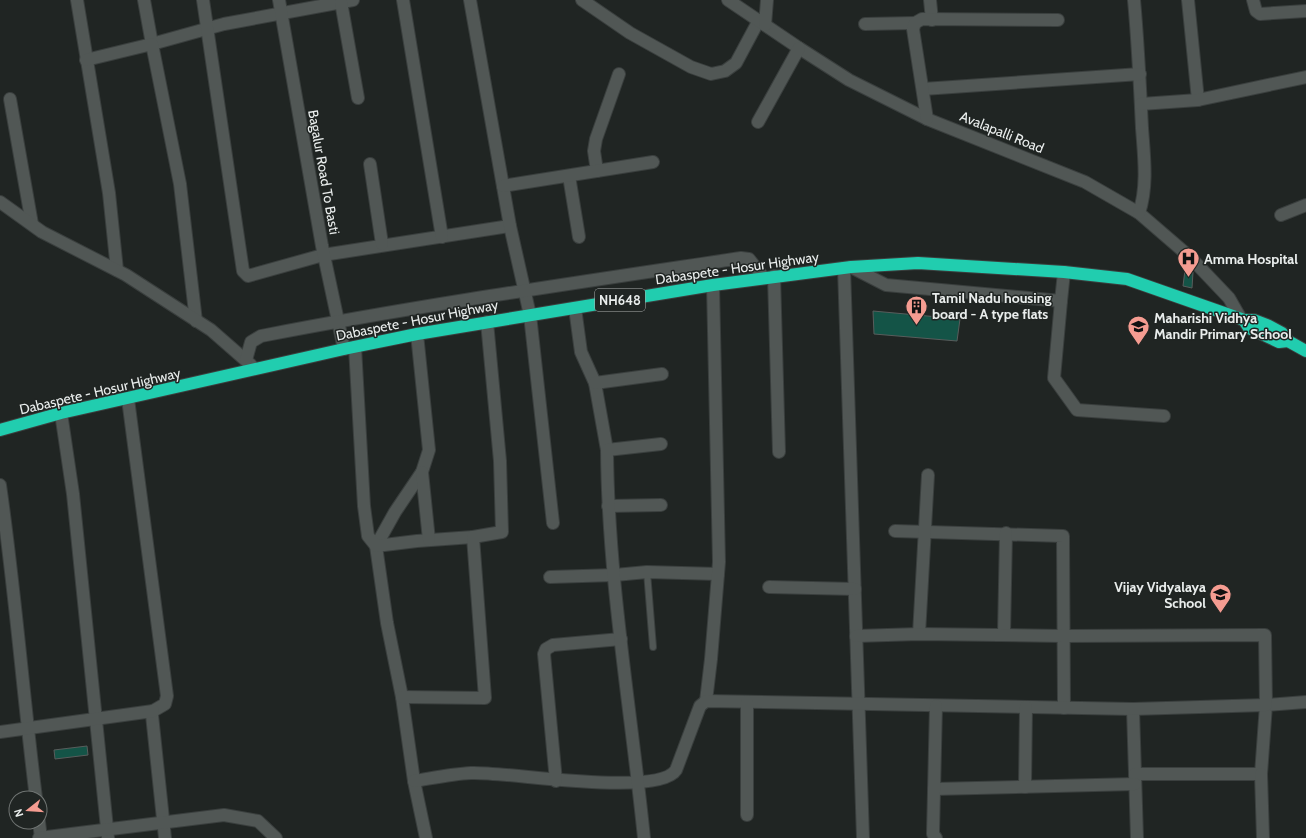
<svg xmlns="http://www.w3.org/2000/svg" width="1306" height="838" font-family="Cabin,sans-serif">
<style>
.building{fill:#145447;stroke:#585d5c}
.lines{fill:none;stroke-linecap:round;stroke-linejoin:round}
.lane-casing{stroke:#3a3f3e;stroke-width:8}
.street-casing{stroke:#3a3f3e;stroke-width:14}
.highway-casing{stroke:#3a3f3e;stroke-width:14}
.lane{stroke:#515755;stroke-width:6}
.street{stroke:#515755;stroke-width:12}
.highway{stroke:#21cdaf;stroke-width:12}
.labels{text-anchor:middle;stroke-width:3;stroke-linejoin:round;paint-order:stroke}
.shield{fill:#202523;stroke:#adb1b0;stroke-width:1}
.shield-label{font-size:13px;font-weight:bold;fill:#e9edec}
.street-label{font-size:14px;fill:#e9edec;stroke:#202523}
.poi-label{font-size:14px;font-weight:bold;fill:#e9edec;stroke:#202523;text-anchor:start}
</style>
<rect width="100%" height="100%" fill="#202523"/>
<g class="building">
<path d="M1185,270L1193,272L1192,288L1183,286Z"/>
<path d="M873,311L960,319L957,341L874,334Z"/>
<path d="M87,746L88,755L55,759L54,750Z"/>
</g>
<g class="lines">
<defs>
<path id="lane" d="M647,572L653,647"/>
<g id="street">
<path d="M77,0L109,193L117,270"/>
<path d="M144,0L152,44L224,24L353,0"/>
<path d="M203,0L243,271L248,276L323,255L510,226"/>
<path d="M279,0L322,246L344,349"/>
<path d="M403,0L442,237"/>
<path d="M470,0L510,226L530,315L553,523"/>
<path d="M582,0L630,33L691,67L711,74L725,71L736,63L759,20"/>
<path d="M728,0L799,48L849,80L927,119L1085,182L1139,213L1190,257L1229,298L1241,319"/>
<path d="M930,0L932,20"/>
<path d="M1134,0C1138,43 1140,85 1142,128C1144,156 1148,186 1139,213"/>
<path d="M1188,0L1198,100"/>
<path d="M1253,0L1256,11L1260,14L1306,11"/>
<path d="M341,2L358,98"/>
<path d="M865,24L915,23"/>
<path d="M765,25L767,0"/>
<path d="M86,60L152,44L180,184L196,321"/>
<path d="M923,89L1140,74"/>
<path d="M10,99L32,224"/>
<path d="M1141,104L1198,100L1306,77"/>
<path d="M927,119L913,29L915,23L922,19L1058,20"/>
<path d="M758,122L799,48"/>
<path d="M370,164L382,244"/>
<path d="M597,171L594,151L596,139L619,74"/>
<path d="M569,176L579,237"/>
<path d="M503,186L653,162"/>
<path d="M0,202L42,232L126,275L211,330L251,365"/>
<path d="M1281,215L1306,205"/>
<path d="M851,267L886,285L1061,301L1064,272"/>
<path d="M844,268L863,838"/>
<path d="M774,276L779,452"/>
<path d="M1061,301L1054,378L1077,410L1164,416"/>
<path d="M575,308L581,352L595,383L607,450"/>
<path d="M417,334L429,450L422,472L395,512L376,546L387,623L402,697L414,781L426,838"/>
<path d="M355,347L364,506L368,536L376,546L417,541L473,537"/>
<path d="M246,360L251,342L261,336C420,305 581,282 741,258L749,259L764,278"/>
<path d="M595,383L662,374"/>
<path d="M128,399L167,696L165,704L153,711L152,715L165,838"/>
<path d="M61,413L73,494L108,838"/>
<path d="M422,472L429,540"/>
<path d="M0,485C15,589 23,694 36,798"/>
<path d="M608,506L661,505"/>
<path d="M895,531L1063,536L1064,708"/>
<path d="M550,577L615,575L647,572L718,574"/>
<path d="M769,587L855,589"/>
<path d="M919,634L928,475"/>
<path d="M1004,635L1006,533"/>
<path d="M402,697L485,698L473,537L502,532L500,461L487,322"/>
<path d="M706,701L711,659L719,562L713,285"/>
<path d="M1133,709L1137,838"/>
<path d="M0,732L153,711"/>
<path d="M1135,774H1261L1266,705L1306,702"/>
<path d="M1261,774L1263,838"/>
<path d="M414,781C433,778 452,774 471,773C505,771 658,798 676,770L700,706L706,701L1133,709L1266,705L1265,635L1064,636L919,634L856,636"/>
<path d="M556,781L544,654L546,649L553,645L621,639"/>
<path d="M1025,787L1026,707"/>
<path d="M934,789L1135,784"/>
<path d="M747,815V702"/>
<path d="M39,822L41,838"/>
<path d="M39,838L224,815L258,821L276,838"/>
<path d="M644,838C631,709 608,580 607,450L661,444"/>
<path d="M936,838L933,834L936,706"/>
</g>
<g id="highway">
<path d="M1244,320L1249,328L1279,342L1288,341"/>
<path d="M0,430L61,413L344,349L417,334L713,285L851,267L918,263L1064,272L1127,279L1244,320H1254L1267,325L1282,333L1288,341L1306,351"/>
</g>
</defs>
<use href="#lane" class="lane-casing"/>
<use href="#street" class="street-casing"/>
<use href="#highway" class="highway-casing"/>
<use href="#lane" class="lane"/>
<use href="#street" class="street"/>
<use href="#highway" class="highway"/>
</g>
<defs>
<symbol id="hospital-pin" viewBox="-11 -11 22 30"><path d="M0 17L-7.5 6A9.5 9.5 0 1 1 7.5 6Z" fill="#f59c91" stroke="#202523"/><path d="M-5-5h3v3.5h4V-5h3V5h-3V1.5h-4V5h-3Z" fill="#111"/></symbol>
<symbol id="building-pin" viewBox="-11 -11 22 30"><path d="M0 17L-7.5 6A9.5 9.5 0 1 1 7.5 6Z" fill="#f59c91" stroke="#202523"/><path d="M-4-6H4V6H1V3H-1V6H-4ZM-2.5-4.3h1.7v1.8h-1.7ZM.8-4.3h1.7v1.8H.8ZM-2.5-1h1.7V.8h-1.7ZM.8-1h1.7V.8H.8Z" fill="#111"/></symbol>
<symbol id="school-pin" viewBox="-11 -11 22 30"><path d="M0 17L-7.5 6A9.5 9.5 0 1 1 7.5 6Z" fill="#f59c91" stroke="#202523"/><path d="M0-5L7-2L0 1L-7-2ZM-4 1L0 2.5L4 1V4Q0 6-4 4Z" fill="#111"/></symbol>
</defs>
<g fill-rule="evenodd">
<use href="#hospital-pin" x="1176" y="246" width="25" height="34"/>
<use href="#building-pin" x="904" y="294" width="25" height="34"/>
<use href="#school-pin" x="1126" y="314" width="25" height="34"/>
<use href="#school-pin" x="1208" y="582" width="25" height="34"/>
</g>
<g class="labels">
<rect class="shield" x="595" y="289" width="50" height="22" rx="3"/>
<g class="shield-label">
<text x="620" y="305">NH648</text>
</g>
<g class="street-label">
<text transform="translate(1002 132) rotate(22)" y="5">Avalapalli Road</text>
<text transform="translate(324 172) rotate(80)" y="5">Bagalur Road To Basti</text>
<text transform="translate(737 268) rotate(-8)" y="5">Dabaspete - Hosur Highway</text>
<text transform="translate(417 320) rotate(-11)" y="5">Dabaspete - Hosur Highway</text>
<text transform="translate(100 391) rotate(-13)" y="5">Dabaspete - Hosur Highway</text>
</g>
<g class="poi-label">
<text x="1204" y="264">Amma Hospital</text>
<text x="932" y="303">Tamil Nadu housing<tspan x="932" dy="16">board - A type flats</tspan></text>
<text x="1154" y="323">Maharishi Vidhya<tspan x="1154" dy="16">Mandir Primary School</tspan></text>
<text x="1206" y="592" text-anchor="end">Vijay Vidyalaya<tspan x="1206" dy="16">School</tspan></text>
</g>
</g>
<g transform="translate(28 810) rotate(253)"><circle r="19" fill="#202523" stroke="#707573"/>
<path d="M0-3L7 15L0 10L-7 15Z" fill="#f59c91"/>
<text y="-6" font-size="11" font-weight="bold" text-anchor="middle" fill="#e9edec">N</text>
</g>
</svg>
